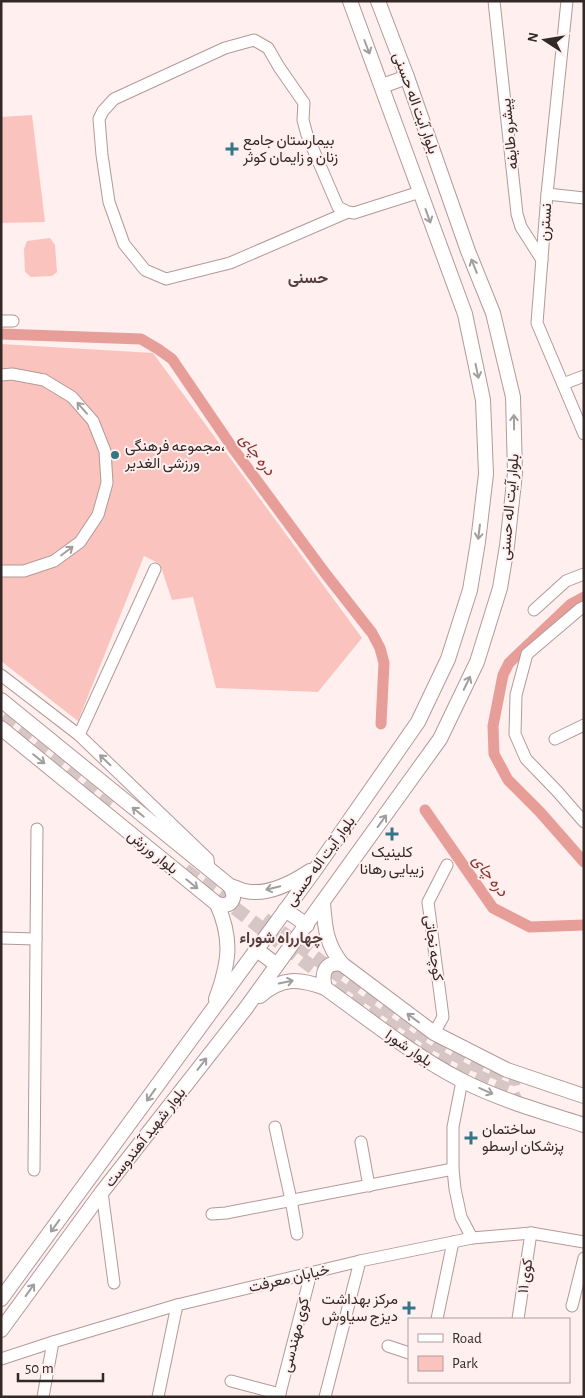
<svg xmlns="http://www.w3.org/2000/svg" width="585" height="1398" font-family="'Alegreya Sans',Vazirmatn,sans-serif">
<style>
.green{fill:#fbc3bd}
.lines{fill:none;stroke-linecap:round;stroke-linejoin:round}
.canal{stroke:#e89e98;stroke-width:11}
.major-tunnel{stroke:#d6c7c6;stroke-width:14;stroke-dasharray:14 7;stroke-linecap:butt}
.minor-casing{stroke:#b29a98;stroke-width:13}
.major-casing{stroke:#b29a98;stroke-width:16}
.minor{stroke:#fff;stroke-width:11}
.major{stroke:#fff;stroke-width:14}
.oneway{stroke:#a39e9e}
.poi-dot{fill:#347688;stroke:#ffefee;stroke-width:2}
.labels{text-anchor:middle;stroke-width:4;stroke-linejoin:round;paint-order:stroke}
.street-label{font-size:15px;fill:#322827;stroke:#ffefee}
.poi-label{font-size:15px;fill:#322827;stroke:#ffefee;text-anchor:start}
.neighbourhood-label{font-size:16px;font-weight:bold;fill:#533f3d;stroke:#ffefee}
.water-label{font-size:16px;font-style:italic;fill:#8b3532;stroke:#ffefee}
</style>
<rect width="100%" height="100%" fill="#ffefee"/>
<g class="green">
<path d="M32,115L45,222L1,223V117Z"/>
<path d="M50,238L55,245L57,272L52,276L31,277L25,272L24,249L27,241Z"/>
<path d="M1,344L153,353L362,638L318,692L216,688L193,597L172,600L160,564L144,556L78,721L1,661Z"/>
</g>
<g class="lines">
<g class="canal">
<path d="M1,334L141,339L158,349L172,359L232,447L325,573L372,633L380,648L384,663L381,724"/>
<path d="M584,597L571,604L509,663L503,675L493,726L494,754L508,780L540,812L584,862"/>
<path d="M425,810L493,908L530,927L584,925"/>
</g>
<g class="major-tunnel">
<path d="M1,719L109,807"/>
<path d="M185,870L350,996L425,1050L472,1074L511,1091L517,1103"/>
<path d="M264,919L360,991L434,1043L473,1064L514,1079L519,1078"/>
</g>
<defs>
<g id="minor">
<path d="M494,1L517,214L521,227L542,260"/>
<path d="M567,1L547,194L537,323L584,434"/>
<path d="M547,194L584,198"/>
<path d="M348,212L230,263L166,279L145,270L124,244L109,202L102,155L99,119L103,111L114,99L225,48L254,40L268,48L279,67L304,103L303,120L307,135L338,207L348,212L354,213L420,192"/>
<path d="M1,321H13"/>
<path d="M1,375L12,374L44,380L72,397L93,421L105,451L107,483L98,515L80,542L54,561L24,571H1"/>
<path d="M563,384L584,376"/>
<path d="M584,607L580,609L527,654L516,695L515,734L526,759L557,791L584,822"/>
<path d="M534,610L566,581L584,574"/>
<path d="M1,675L79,735L208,859L209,870"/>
<path d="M79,735L155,569"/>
<path d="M555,739L584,725"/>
<path d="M1,938L36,939"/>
<path d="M434,1033L443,1017L428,902L447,865"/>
<path d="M462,1081L453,1127V1169L455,1189L461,1217L472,1238"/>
<path d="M275,1127L291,1200L297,1234"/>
<path d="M361,1142L369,1186"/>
<path d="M34,1170L37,829"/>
<path d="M102,1192L114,1283"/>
<path d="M212,1214L226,1213L453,1169"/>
<path d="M572,1306L584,1258"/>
<path d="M437,1319L453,1242"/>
<path d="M518,1319L531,1233"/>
<path d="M388,1346L409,1353"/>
<path d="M1,1359L53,1342L177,1305L360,1261L453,1242L472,1238L531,1233L584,1242"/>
<path d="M231,1381L280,1394"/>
<path d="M43,1397L53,1342"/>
<path d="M158,1397L177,1305"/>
<path d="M279,1397L311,1273"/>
<path d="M325,1397L360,1261"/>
</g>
<g id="major">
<path d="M382,86L407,77"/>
<path d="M1,700L230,886C235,887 240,890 245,891C267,896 292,883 310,871"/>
<path d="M1,728L217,904C233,940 229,963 216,999"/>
<path d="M323,903C325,928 326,944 342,964L434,1033L507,1070L584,1096"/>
<path d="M217,904C232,908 237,898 230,886"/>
<path d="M285,910L307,925"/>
<path d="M257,950L277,965"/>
<path d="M325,988C321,973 325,961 342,964"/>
<path d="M260,996C282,977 299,978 325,988C370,1020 413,1055 461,1080C500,1100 543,1112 584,1125"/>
<path d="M1,1299L317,867L418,722L448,659L470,590L478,542L486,474L483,400L465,314L350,1"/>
<path d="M1,1330L102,1192L246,1008L440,739L477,662L500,588L507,546L515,473L513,397L493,313L468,251L407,77L378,1"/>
</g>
</defs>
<use href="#minor" class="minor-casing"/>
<use href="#major" class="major-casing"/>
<use href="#minor" class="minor"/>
<use href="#major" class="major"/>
</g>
<defs><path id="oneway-shaft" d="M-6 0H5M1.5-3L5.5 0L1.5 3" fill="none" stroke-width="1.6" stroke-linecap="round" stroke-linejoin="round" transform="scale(1.25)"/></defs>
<g class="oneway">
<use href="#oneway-shaft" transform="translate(367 47) rotate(69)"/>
<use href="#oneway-shaft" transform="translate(428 216) rotate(70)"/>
<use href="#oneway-shaft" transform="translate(474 266) rotate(-112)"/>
<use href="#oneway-shaft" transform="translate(477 371) rotate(78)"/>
<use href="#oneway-shaft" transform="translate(82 408) rotate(-131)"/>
<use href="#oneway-shaft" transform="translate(514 422) rotate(-91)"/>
<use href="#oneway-shaft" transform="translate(479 532) rotate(97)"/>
<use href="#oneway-shaft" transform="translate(67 551) rotate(-37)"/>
<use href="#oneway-shaft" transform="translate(467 683) rotate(-64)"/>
<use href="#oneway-shaft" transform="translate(39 759) rotate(39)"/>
<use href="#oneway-shaft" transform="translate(105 760) rotate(-136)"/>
<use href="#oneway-shaft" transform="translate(138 812) rotate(-141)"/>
<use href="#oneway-shaft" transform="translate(382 821) rotate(-54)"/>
<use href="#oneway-shaft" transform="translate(192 884) rotate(39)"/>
<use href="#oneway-shaft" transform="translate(273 888) rotate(166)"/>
<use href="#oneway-shaft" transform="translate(286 982) rotate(-12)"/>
<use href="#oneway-shaft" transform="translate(413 1018) rotate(-143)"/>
<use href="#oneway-shaft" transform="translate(202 1064) rotate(-52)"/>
<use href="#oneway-shaft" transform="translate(486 1091) rotate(24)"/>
<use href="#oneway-shaft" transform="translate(151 1095) rotate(126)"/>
<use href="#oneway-shaft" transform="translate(55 1226) rotate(126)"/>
<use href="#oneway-shaft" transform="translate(30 1290) rotate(-54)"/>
</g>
<g class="poi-dot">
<path d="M229.5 141.5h5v5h5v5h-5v5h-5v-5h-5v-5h5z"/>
<circle cx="115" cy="455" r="5"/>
<path d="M389.5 826.5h5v5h5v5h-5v5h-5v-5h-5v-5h5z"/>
<path d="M468.5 1130.5h5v5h5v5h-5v5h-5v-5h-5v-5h5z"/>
<path d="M406.5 1300.5h5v5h5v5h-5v5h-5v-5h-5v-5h5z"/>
</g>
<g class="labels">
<g class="street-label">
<text transform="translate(416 103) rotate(70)" y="5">بلوار آیت اله حسنی</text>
<text transform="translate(509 134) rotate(-96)" y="5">پیشرو طایفه</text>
<text transform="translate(545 222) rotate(-86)" y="5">نسترن</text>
<text transform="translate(509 507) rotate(-85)" y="5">بلوار آیت اله حسنی</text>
<text transform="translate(153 852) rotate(39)" y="5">بلوار ورزش</text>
<text transform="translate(320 861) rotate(-54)" y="5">بلوار آیت اله حسنی</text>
<text transform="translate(434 948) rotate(82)" y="5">کوچه نجاتی</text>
<text transform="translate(409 1048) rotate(34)" y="5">بلوار شورا</text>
<text transform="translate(145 1137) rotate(-52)" y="5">بلوار شهید آهندوست</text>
<text transform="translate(525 1276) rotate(-82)" y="5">کوی ۱۱</text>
<text transform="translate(289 1278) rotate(-13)" y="5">خیابان معرفت</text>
<text transform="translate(295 1335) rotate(-76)" y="5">کوی مهندسی</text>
</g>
<g class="poi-label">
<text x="243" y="145">بیمارستان جامع<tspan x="243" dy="17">زنان و زایمان کوثر</tspan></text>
<text x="125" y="451">مجموعه فرهنگی،<tspan x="125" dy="17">ورزشی الغدیر</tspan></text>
<text x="392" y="857" text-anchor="middle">کلینیک<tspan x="392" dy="17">زیبایی رهانا</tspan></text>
<text x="482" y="1134">ساختمان<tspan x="482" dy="17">پزشکان ارسطو</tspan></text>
<text x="398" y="1304" text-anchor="end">مرکز بهداشت<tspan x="398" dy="17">دیزج سیاوش</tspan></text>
</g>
<g class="neighbourhood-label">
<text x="308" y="283">حسنی</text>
<text x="281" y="943">چهارراه شوراء</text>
</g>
<g class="water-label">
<text transform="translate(258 454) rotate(53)" y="6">دره چای</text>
<text transform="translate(491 875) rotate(53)" y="6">دره چای</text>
</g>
</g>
<rect width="585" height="1398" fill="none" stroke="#322827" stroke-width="5"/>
<rect x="408" y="1318" width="162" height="65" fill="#ffefee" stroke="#ad9f9e"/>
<rect x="418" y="1334" width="25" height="8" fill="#ffffff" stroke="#ad9f9e"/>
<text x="452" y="1343" font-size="15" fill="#322827">Road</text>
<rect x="418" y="1356" width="25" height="15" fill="#fbc3bd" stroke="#ad9f9e"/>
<text x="452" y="1368" font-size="15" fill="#322827">Park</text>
<g transform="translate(545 40) rotate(282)" stroke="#ffefee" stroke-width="4" paint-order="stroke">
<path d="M0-4L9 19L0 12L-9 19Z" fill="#322827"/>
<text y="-8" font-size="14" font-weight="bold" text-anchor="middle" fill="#322827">N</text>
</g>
<path d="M18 1373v8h85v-8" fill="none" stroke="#322827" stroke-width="2.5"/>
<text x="25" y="1373" font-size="15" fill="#322827" stroke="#ffefee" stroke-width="4" paint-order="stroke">50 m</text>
</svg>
